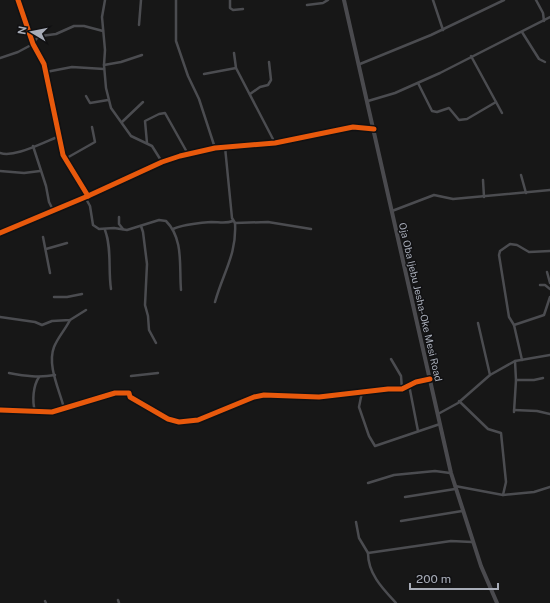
<svg xmlns="http://www.w3.org/2000/svg" width="550" height="603" font-family="'Public Sans',sans-serif">
<style>
.lines{fill:none;stroke-linecap:round;stroke-linejoin:round}
.minor{stroke:#4b4c50;stroke-width:2.5}
.secondary{stroke:#4a4a4e;stroke-width:4}
.cycleway-casing{stroke:#111113;stroke-width:8}
.cycleway{stroke:#e8590c;stroke-width:5}
.labels{text-anchor:middle;stroke-width:3;stroke-linejoin:round;paint-order:stroke}
.street-label{font-size:10px;fill:#a8adb8;stroke:#111113}
</style>
<rect width="100%" height="100%" fill="#171717"/>
<g class="lines">
<g class="minor">
<path d="M18,0L33,44L44,64L63,155L88,196"/>
<path d="M105,0L102,17L105,50L104,65L106,88L111,108L131,136L152,146L162,162"/>
<path d="M176,0V41L188,76L199,99L215,148"/>
<path d="M230,0V8L233,10L243,9"/>
<path d="M433,0L443,30"/>
<path d="M536,0L543,13L544,21"/>
<path d="M307,5L323,3L328,0"/>
<path d="M139,25L141,0"/>
<path d="M522,32L539,59L545,62"/>
<path d="M234,53L236,68L275,143"/>
<path d="M471,56L502,113"/>
<path d="M0,58L18,52L33,44L36,39L41,36L56,34L74,26H84L103,31"/>
<path d="M360,64L431,35L504,0"/>
<path d="M104,65L121,62L142,55"/>
<path d="M46,72L72,67L104,69"/>
<path d="M204,74L236,68"/>
<path d="M418,83L432,111L437,112L449,108L459,120L467,119L496,102"/>
<path d="M250,94L260,87L268,85L271,80L269,62"/>
<path d="M86,96L90,103L108,100"/>
<path d="M368,101L395,93L440,73L550,17"/>
<path d="M122,122L143,102"/>
<path d="M147,143L145,121L159,114L165,113L188,154"/>
<path d="M33,146L46,186L49,202L53,210"/>
<path d="M225,147L232,218L235,223L268,222L311,229"/>
<path d="M0,153C15,158 43,142 58,137"/>
<path d="M65,159L95,142L92,127"/>
<path d="M0,171L24,173L40,171"/>
<path d="M521,175L526,193"/>
<path d="M483,180L484,197"/>
<path d="M85,197L90,206L93,225L99,229L114,228L127,230L159,220L166,221C184,239 179,266 181,290"/>
<path d="M392,211L434,195L453,199L550,190"/>
<path d="M119,217V224L123,229"/>
<path d="M141,226L143,232L147,264L145,305L148,316L149,330L156,343"/>
<path d="M173,229C184,224 200,223 211,222C219,222 226,224 233,221"/>
<path d="M105,230C112,248 108,270 111,289"/>
<path d="M0,233L88,196L162,162L180,156L215,148L275,143L353,127L374,129"/>
<path d="M43,237L50,273"/>
<path d="M46,249L67,243"/>
<path d="M547,272L550,283"/>
<path d="M540,285H545L550,289"/>
<path d="M54,297H67L82,294"/>
<path d="M215,302C223,273 237,254 235,223"/>
<path d="M0,317L35,322L42,325L52,321L70,320L86,310"/>
<path d="M514,325L544,315L550,297"/>
<path d="M391,359L401,376L402,389"/>
<path d="M522,360L514,325L509,317L499,255L500,251L510,244L517,245L529,252L550,251"/>
<path d="M9,373C25,376 39,378 55,375"/>
<path d="M490,375L515,361L550,355"/>
<path d="M131,376L158,373"/>
<path d="M516,380H534L543,378"/>
<path d="M409,385L418,431"/>
<path d="M362,392L359,407L369,436L375,446L440,424"/>
<path d="M459,401L488,429L501,433L506,482L503,495"/>
<path d="M64,408C59,389 47,365 54,347C58,337 65,330 70,320"/>
<path d="M0,410L52,412L115,393H129L130,397L168,419L179,422L198,420L254,397L264,395L319,397L388,389H402L416,382L429,379"/>
<path d="M514,410L537,411L550,414"/>
<path d="M35,411C32,401 33,386 39,377"/>
<path d="M514,412L516,380L515,361"/>
<path d="M438,414L458,403L490,375L478,323"/>
<path d="M368,483L394,475L435,471L450,473"/>
<path d="M455,486L503,495L534,492L550,487"/>
<path d="M405,497L455,489"/>
<path d="M401,521L462,511"/>
<path d="M356,522L359,538L368,553L451,541L472,542"/>
<path d="M368,553C368,574 383,589 396,603"/>
<path d="M118,600L119,603"/>
<path d="M45,601L46,603"/>
</g>
<path class="secondary" d="M344,0L451,473L481,566L497,603"/>
<defs>
<g id="cycleway">
<path d="M18,0L33,44L44,64L63,155L88,196"/>
<path d="M0,233L88,196L162,162L180,156L215,148L275,143L353,127L374,129"/>
<path d="M0,410L52,412L115,393H129L130,397L168,419L179,422L198,420L254,397L264,395L319,397L388,389H402L416,382L430,379"/>
</g>
</defs>
<use href="#cycleway" class="cycleway-casing"/>
<use href="#cycleway" class="cycleway"/>
</g>
<g class="labels">
<g class="street-label">
<text transform="translate(421 302) rotate(77)" y="4">Oja Oba Ijebu Jesha-Oke Mesi Road</text>
</g>
</g>
<g transform="translate(32 32) rotate(280)" stroke="#111113" stroke-width="3" paint-order="stroke">
<path d="M0-3L7 15L0 10L-7 15Z" fill="#a8adb8"/>
<text y="-6" font-size="11" font-weight="bold" text-anchor="middle" fill="#a8adb8">N</text>
</g>
<path d="M410 583v6h88v-6" fill="none" stroke="#a8adb8" stroke-width="2"/>
<text x="416" y="583" font-size="12" fill="#a8adb8" stroke="#111113" stroke-width="3" paint-order="stroke">200 m</text>
</svg>
